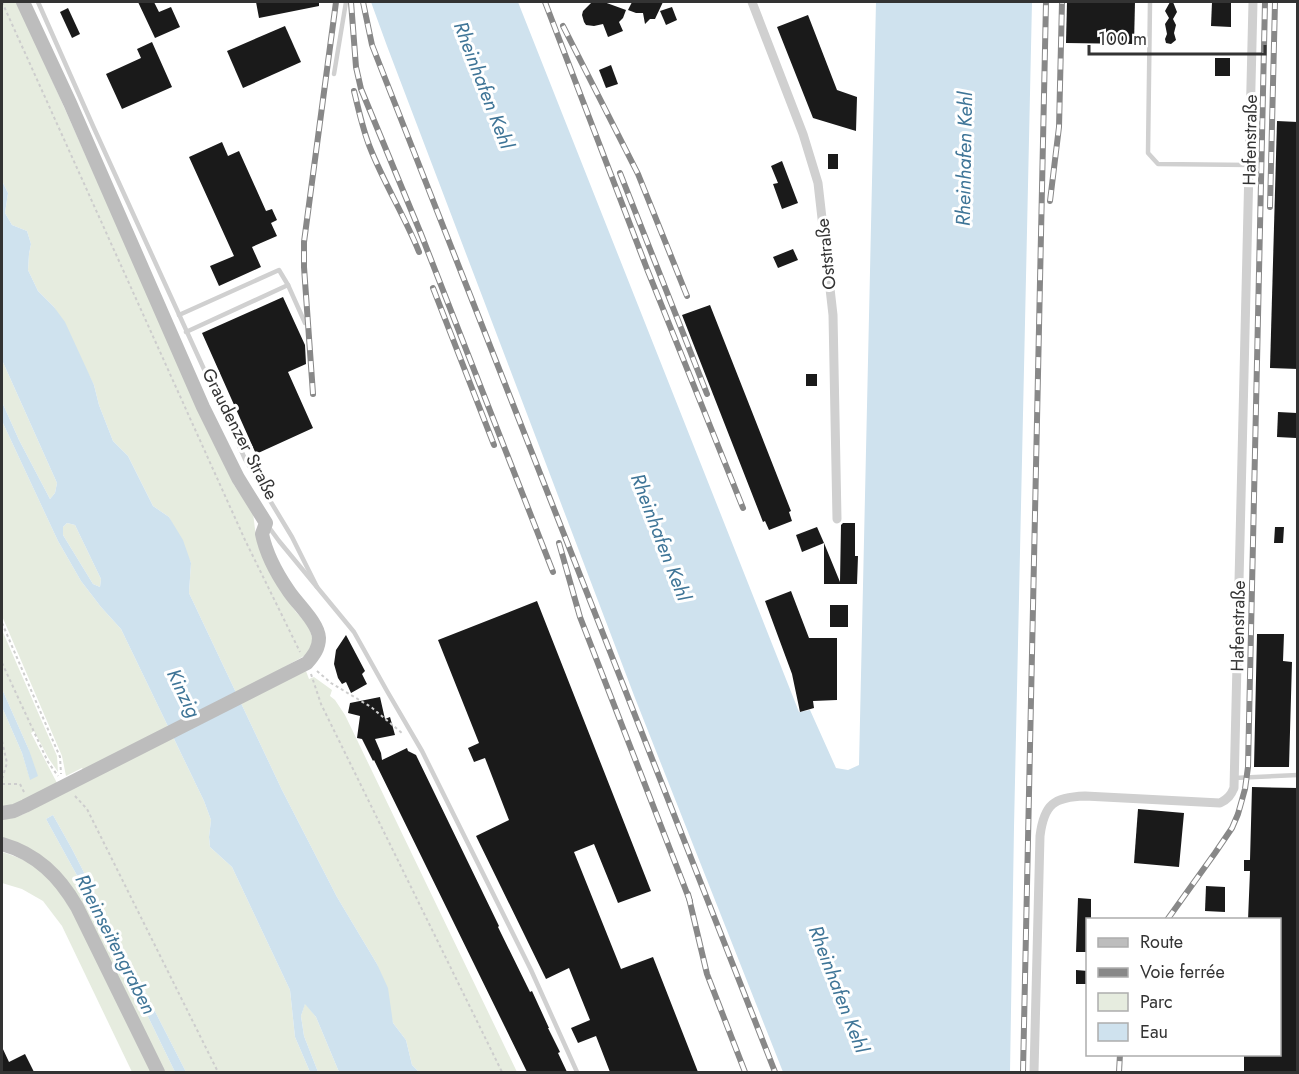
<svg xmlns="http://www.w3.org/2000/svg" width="1299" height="1074" font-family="Jost,sans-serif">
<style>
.green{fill:#e6ecdf}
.water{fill:#cfe2ee;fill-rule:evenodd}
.building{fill:#1a1a1a}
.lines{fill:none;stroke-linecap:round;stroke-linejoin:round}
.path{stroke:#cdcdcd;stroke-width:2;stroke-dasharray:3 3;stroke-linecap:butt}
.lane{stroke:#d0d0d0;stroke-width:4.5}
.street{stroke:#d0d0d0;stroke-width:9}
.secondary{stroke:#bdbdbd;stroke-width:14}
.rail-casing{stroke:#888;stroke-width:6}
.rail{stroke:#fff;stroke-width:4;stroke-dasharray:11;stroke-linecap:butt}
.labels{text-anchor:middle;stroke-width:6;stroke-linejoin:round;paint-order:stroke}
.street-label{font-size:18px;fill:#333;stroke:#fff}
.water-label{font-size:20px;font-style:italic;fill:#3f7597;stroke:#fff}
</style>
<rect width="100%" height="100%" fill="#fff"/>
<g class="green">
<path d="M2,2H17L218,451L234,485L253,513L256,537L284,595L296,612L308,625L313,640L311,652L281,669L287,680L306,671L309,679L314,677L332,690L330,696L335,700L345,715L517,1072H419L412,1065L406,1040L393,1023L377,964L337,897L282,790L189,593L191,563L169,517L153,506L128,456L113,441L99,405L94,385L54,307L38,291L28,270L29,254L31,244L27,231L12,225L5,213L8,193L2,181Z"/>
<path d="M2,360L57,483L55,493L50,499L19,440L2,402Z"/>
<path d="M2,421L58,541L81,581L101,607L121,629L204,801L211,820L209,837L210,847L232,867L290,990L295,1037L310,1072H186L72,849L53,815L46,819L96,910L175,1072H165L81,903C71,886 59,867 41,856C29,849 14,844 2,839V819L22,815L89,780L82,768L66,776L62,756L2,616Z"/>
<path d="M67,523L75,525L101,579L100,587L93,584L63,535V527Z"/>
<path d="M2,630L57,756L58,772L49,759L34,731L31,733L57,783L17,805L2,808V707L22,753L30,779L29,750L2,689Z"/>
<path d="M2,852C42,864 52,879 73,913L152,1072H132L62,926L43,901L22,889L2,883Z"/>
<path d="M305,1003L316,1017L339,1072H318L304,1036L301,1016Z"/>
</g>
<g class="water">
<path d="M371,2H518L799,712L810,710L836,768L848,770L859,765L876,2H1032L1014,827L1010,1072H783L635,698L387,46Z"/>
<path d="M2,181L8,193L5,213L12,225L27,231L31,244L29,254L28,270L38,291L54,307L65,322L94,385L99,405L113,441L128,456L153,506L169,517L183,540L191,563L189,593L282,790L337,897L377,964L388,988L393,1023L406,1040L412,1065L419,1072H339L316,1017L305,1004L301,1016L304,1036L318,1072H310L295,1037L290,990L232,867L210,847L209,837L211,820L204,801L121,629L101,607L81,581L58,541L2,421V402L19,440L50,499L55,493L57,483L2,360ZM67,523L75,525L101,579L100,587L93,584L63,535V527Z"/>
<path d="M2,689L29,750L38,776L30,780L22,753L2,707Z"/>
<path d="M53,815L72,849L186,1072H175L96,910L46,819Z"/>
</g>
<g class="building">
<path d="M138,2H154L159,12L171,7L180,27L155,38Z"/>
<path d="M256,2H319V6L259,18Z"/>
<path d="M592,2H604L626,10L623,18L619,22L623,31L608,37L603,24L594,26L586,25L584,22L582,15L583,11Z"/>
<path d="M632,2H663L655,19H650L645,24L643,13H636L628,10Z"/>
<path d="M1067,2H1135L1134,44L1066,43Z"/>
<path d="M1170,2H1173L1177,12L1173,19L1176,25L1174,33L1176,40L1171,44L1166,43L1165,39L1167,34L1165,24L1169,18L1165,11Z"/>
<path d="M1212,2H1231V27L1211,26Z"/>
<path d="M672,7L677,20L666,25L660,11Z"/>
<path d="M68,8L80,34L72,38L60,12Z"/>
<path d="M808,15L837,90L857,97L856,131L813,118L777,27Z"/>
<path d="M285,26L301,62L243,88L227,51Z"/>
<path d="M152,42L172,87L122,109L106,74L141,58L137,49Z"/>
<rect x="1215" y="58" width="15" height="18"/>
<path d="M611,65L618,84L606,88L599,70Z"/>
<path d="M1277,121L1298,122V369L1270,368Z"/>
<path d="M222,142L228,156L239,151L266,211L272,209L277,220L271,223L277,236L252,247L261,267L219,286L210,266L234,256L189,157Z"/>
<rect x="828" y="154" width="10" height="15"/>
<path d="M782,161L798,203L782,209L773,184L778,183L771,166Z"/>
<path d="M793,249L798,260L778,268L773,257Z"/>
<path d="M283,297L305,345L306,364L288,372L313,428L256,454L202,333Z"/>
<path d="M710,305L791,511L789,512L792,521L769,530L765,521L763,522L682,315Z"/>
<rect x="806" y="374" width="11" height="12"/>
<path d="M1278,412L1297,413L1296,438L1277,437Z"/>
<path d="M843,523H855V556H858L857,584H824V543L840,582L841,525Z"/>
<path d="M817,527L824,543L802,552L796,535Z"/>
<path d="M1275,527H1284L1283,543H1274Z"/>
<path d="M791,591L809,638H837V700L813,701L814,708L800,712L792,674L765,601Z"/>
<path d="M537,601L651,891L618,903L594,844L574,852L621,969L653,957L698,1072H610L596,1036L578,1043L571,1028L590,1020L569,968L546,979L476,836L509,820L485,758L474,762L468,748L479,743L438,640Z"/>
<rect x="830" y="605" width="18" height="22"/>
<path d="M1257,634H1284L1283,661L1292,662L1289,767H1254Z"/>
<path d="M346,635L365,671L362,674L367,684L351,693L346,682L342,684L338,678L334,664L336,650Z"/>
<path d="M380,697L385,719L390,717L395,735L375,739L381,753L382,760L407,748L408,751L416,755L499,926L498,927L530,992L532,991L549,1028H548L560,1052L558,1053L567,1072H527L374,760L373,761L362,739L357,738L360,716L348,713L350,703Z"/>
<path d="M1252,787L1298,788V1072H1244V1054H1280V920H1248L1250,871H1244V860H1250Z"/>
<path d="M1138,809L1184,813L1179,867L1134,863Z"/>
<path d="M1206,886L1225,887V912L1205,911Z"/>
<path d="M1078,898L1091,899V920H1088V952H1076Z"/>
<path d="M1076,970L1088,971V984H1076Z"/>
<path d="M2,1047L9,1062L25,1054L34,1072H2Z"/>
</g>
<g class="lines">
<g class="path">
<path d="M2,2L245,540L300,652"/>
<path d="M2,623L60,757L61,774"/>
<path d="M2,663L48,762L58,776"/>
<path d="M317,671L331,683L371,707L402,733"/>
<path d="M311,674L321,704L502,1072"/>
<path d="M2,741L7,763L2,779"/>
<path d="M2,784H20L24,792"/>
<path d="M75,796L87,809L218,1072"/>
</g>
<g class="lane">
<path d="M38,2L93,126L245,459L292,537L317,587"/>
<path d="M1150,2L1148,153L1158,164L1250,165"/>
<path d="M334,74L346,2"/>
<path d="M179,315L279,270L288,285L305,323"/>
<path d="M186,332L288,285"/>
<path d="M268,526L279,541L354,632L387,691L422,751L531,970L577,1072"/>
<path d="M1234,778L1298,775"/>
</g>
<g class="street">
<path d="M752,2L803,134L818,183L833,315L837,519"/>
<path d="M1034,1072L1040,836C1044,804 1054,797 1085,796L1220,803C1228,799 1231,795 1234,788L1253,2"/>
</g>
<g class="secondary">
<path d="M2,813L14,811L25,806L307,663C314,655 319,648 319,638C318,622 296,603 288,590C277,574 266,553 262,534L266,523L238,478L203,407L70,103L23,2"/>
<path d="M2,844C37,854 59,876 77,907L158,1072"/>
</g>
<defs>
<g id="rail">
<path d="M351,2L356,67L361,89L421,234L553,572"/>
<path d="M363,2L372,45L379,63L775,1072"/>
<path d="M545,2L647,269L743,508"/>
<path d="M563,26L638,174L687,296"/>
<path d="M354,91C359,111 363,131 371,150C385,185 405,217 419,252"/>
<path d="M620,173L707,394"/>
<path d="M1050,201L1059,127L1062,2"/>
<path d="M1270,207L1275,2"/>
<path d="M433,288L494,445"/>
<path d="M313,394L304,267V242L336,2"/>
<path d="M559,543L580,617L690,901"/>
<path d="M688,894L707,974L745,1072"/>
<path d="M1167,920L1215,853L1232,828L1238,814L1245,789L1248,767L1265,2"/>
<path d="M1023,1072L1046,2"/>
<path d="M1119,1072L1120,1054"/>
</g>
</defs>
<use href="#rail" class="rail-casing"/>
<use href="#rail" class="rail"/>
</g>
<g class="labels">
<g class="street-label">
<text transform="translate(1250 140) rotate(-89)" y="6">Hafenstraße</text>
<text transform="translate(826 254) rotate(-96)" y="6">Oststraße</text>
<text transform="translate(240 434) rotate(63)" y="6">Graudenzer Straße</text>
<text transform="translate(1238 626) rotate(-89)" y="6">Hafenstraße</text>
</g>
<g class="water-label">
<text transform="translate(484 85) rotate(69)" y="7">Rheinhafen Kehl</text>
<text transform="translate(964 159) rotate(-89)" y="7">Rheinhafen Kehl</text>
<text transform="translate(661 537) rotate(69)" y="7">Rheinhafen Kehl</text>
<text transform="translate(184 693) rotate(64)" y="7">Kinzig</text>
<text transform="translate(116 944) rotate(63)" y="7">Rheinseitengraben</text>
<text transform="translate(839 989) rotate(69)" y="7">Rheinhafen Kehl</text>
</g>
</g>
<rect width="1299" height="1074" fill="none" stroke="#333333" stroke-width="6"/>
<rect x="1086" y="918" width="195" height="138" fill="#ffffff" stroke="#adadad" stroke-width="1.5"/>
<rect x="1098" y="938" width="30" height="9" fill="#bdbdbd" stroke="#adadad" stroke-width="1.5"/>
<text x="1140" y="948" font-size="18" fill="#333333">Route</text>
<rect x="1098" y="968" width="30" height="9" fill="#888888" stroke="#adadad" stroke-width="1.5"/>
<text x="1140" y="978" font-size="18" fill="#333333">Voie ferrée</text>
<rect x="1098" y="993" width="30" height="18" fill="#e6ecdf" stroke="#adadad" stroke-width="1.5"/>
<text x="1140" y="1008" font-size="18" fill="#333333">Parc</text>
<rect x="1098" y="1023" width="30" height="18" fill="#cfe2ee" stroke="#adadad" stroke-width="1.5"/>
<text x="1140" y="1038" font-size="18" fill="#333333">Eau</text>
<path d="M1089 45v9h176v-9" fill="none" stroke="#333333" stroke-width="3"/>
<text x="1098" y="45" font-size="18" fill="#333333" stroke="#ffffff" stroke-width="4.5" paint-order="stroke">100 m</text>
</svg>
